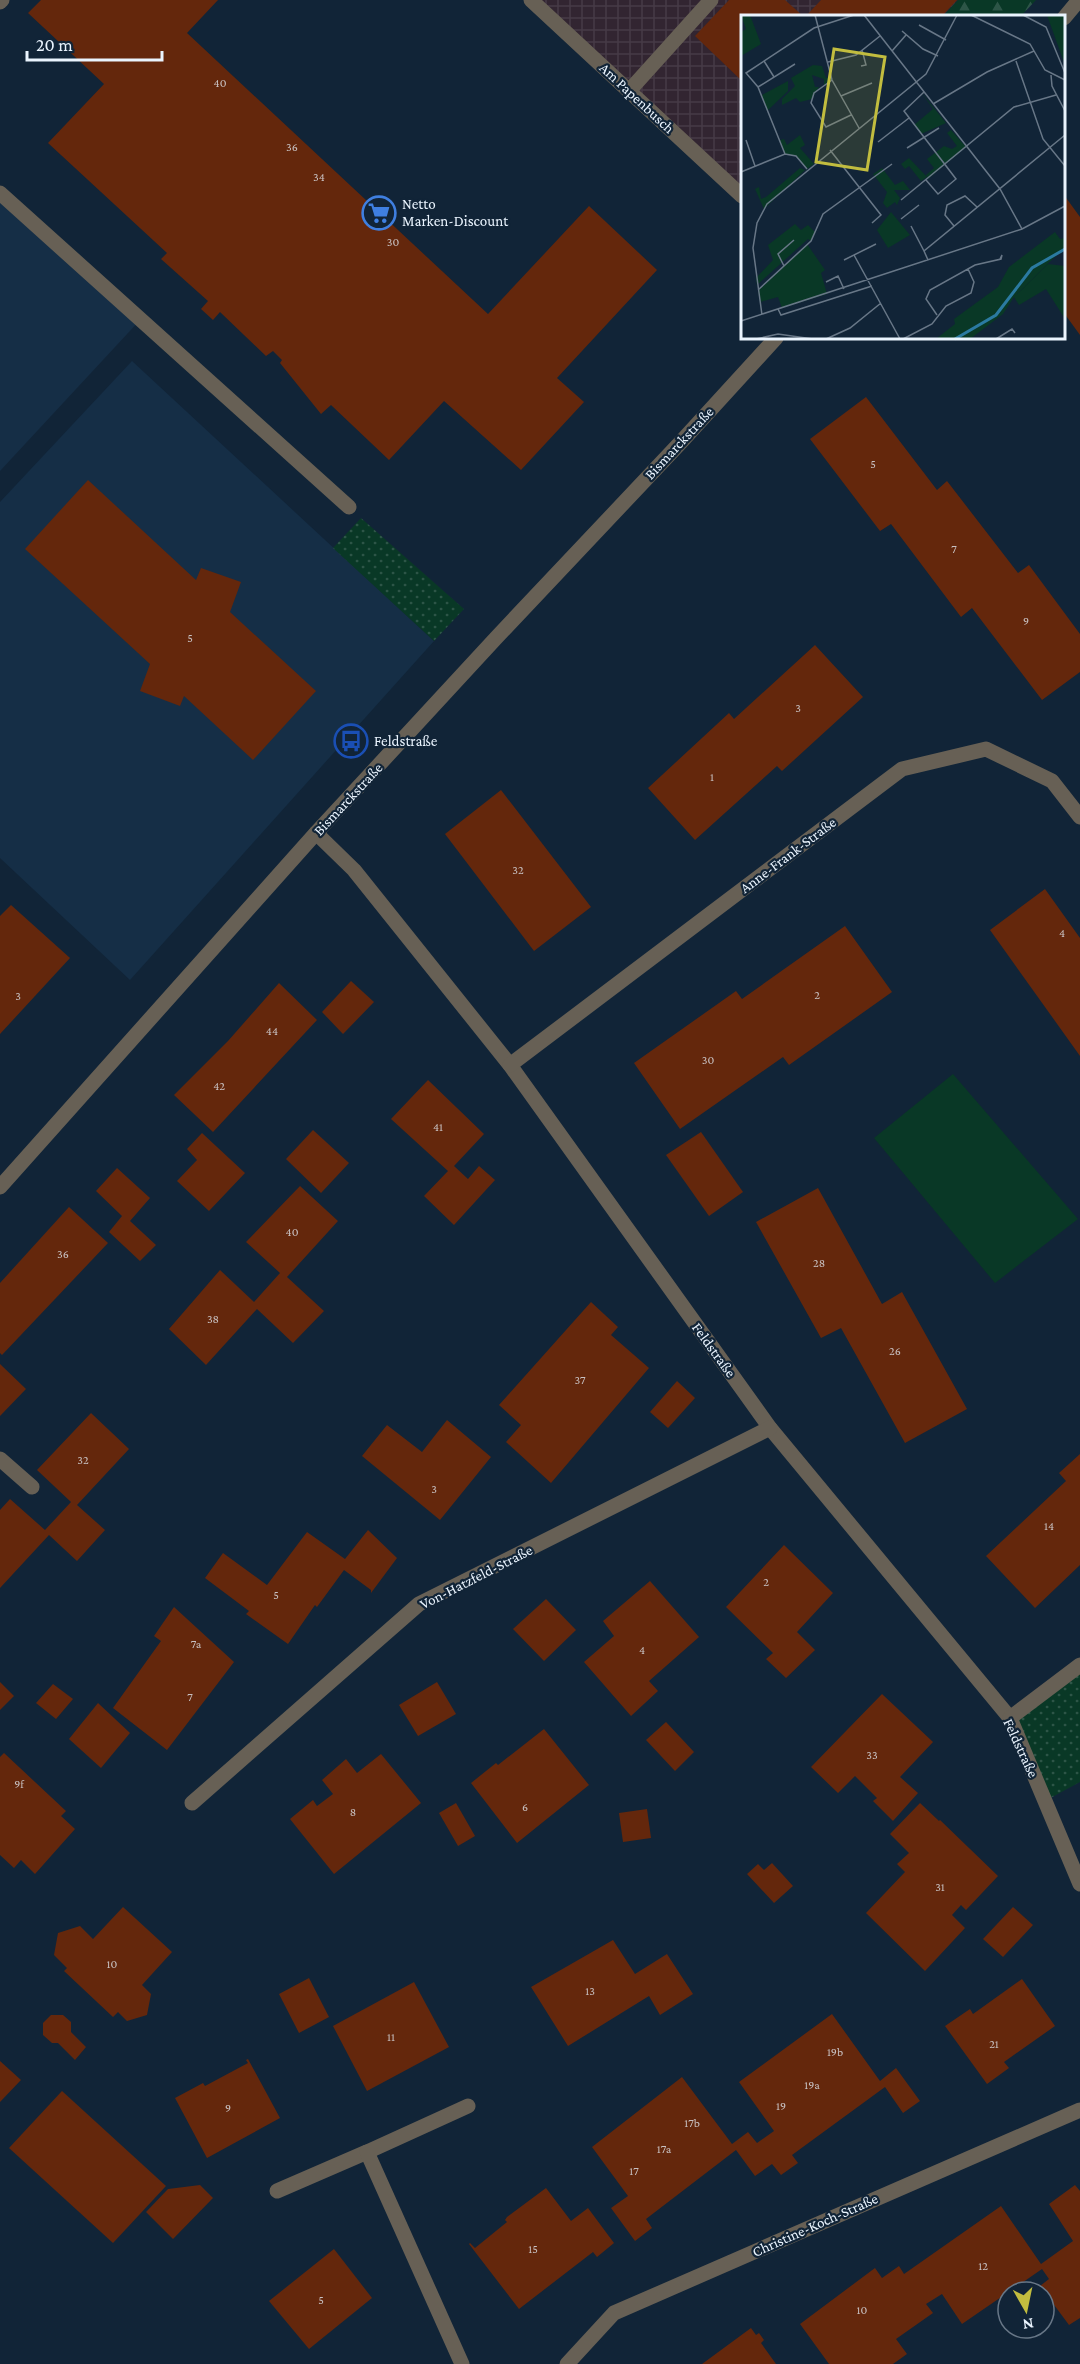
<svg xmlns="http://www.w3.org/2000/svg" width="1080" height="2364" font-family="'Crimson Pro',serif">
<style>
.built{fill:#152e46}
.industrial{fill:url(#industrial-grid)}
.grass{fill:url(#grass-dots)}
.forest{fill:url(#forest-firs)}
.park{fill:#093826}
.building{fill:#64270c}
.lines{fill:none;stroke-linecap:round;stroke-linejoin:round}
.service{stroke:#676055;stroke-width:15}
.minor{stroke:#676055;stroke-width:15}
.labels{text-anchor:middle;stroke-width:4.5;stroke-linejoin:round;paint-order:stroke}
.number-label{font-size:12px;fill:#c8c1c2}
.street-label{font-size:15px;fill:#eaf4fe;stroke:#112437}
.poi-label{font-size:15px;fill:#eaf4fe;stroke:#112437;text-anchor:start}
.inset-river{fill:none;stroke:#2b7aa1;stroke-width:3}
.inset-road{fill:none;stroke:#687787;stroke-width:1.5}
.view{fill:#c2bd3f;fill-opacity:0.15;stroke:#c2bd3f;stroke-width:3}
.inset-edge{fill:none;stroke:#eaf4fe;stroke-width:3}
</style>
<defs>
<pattern id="industrial-grid" width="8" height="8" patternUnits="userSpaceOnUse" patternTransform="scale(1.5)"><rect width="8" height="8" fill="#322531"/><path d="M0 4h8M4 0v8" fill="none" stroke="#463a46"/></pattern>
<pattern id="grass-dots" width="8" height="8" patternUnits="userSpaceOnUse" patternTransform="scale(1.5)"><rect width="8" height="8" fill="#093826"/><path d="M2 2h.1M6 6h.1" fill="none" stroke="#2d5547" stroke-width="1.8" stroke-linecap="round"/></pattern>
<pattern id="forest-firs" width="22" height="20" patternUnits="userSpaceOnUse" patternTransform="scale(1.5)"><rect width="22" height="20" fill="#093826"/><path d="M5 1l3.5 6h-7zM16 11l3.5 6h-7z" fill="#2d5547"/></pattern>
</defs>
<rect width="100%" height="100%" fill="#112437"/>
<g class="built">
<path d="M0,193L141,319L0,471Z"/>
<path d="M132,361L434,641L130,980L0,858V502Z"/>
</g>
<path class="industrial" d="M535,0H958L943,16H742V195Z"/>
<g class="grass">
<path d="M361,518L464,609L434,641L333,548Z"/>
<path d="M1080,1665V1782L1045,1801L1010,1718Z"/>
</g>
<path class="forest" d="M958,0H1036L1021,16H943Z"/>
<path class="park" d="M953,1074L1078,1219L995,1283L874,1138Z"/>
<g class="building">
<path d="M41,0H218L187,33L488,314L589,206L657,270L557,378L584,402L521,470L444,401L389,460L331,405L321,414L280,363L282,360L273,351L266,356L220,312L213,320L201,309L208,301L161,259L167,253L48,143L104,84L28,13Z"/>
<path d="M729,0H785L803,16H742V81L695,36Z"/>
<path d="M821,0H957L942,16H806Z"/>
<path d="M1064,195L1080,217V335L1064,313Z"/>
<path d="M866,397L937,490L947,481L1018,573L1029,565L1080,634V672L1042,700L972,608L961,617L891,524L880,531L810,439Z"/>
<path d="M88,480L196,580L201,568L241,582L230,612L316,691L253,760L184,696L180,706L140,691L150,664L25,549Z"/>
<path d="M815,645L863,697L782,771L777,766L695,840L648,788L729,713L734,719Z"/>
<path d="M501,790L591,907L534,951L445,834Z"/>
<path d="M1045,889L1080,938V1056L990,930Z"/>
<path d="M11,905L70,958L0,1034V916Z"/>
<path d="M845,926L892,992L789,1065L783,1057L680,1129L634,1063L736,991L742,999Z"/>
<path d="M351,981L374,1002L343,1034L322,1012Z"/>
<path d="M279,983L317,1020L213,1132L174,1095L228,1041Z"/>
<path d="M428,1080L484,1134L454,1166L468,1179L479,1166L495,1180L454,1225L424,1196L448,1171L391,1119Z"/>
<path d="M313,1130L349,1163L321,1193L286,1159Z"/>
<path d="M701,1132L743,1192L709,1216L666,1155Z"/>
<path d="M202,1133L245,1173L209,1211L177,1181L197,1160L187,1149Z"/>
<path d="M117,1168L150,1198L130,1221L156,1245L140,1261L109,1232L122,1216L96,1191Z"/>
<path d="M300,1186L338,1221L287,1277L324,1311L293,1343L257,1309L206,1365L169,1329L220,1270L254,1302L280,1273L246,1242Z"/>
<path d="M818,1188L882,1304L902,1292L967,1409L905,1443L841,1328L821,1338L756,1222Z"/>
<path d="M69,1207L108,1243L2,1355L0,1353V1283Z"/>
<path d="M591,1302L618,1327L611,1335L649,1368L551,1483L506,1442L521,1425L499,1405Z"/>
<path d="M0,1364L26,1389L0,1416Z"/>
<path d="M677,1381L695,1398L668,1428L650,1412Z"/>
<path d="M91,1413L129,1449L77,1505L105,1530L77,1561L49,1535L0,1588V1510L10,1499L45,1530L71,1502L37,1470Z"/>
<path d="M447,1420L491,1457L440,1520L362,1456L387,1425L422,1452Z"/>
<path d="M1080,1454V1565L1035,1608L986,1556L1066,1481L1059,1473Z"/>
<path d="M368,1530L397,1558L371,1593V1590L344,1570L317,1607L315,1605L288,1644L246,1614L249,1611L205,1578L223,1553L267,1585L307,1532L345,1559Z"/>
<path d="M784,1545L833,1593L797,1632L815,1650L786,1678L766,1659L773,1653L726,1607Z"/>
<path d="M650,1581L699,1637L649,1681L658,1691L631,1716L584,1662L614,1636L603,1621Z"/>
<path d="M546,1599L576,1630L544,1661L513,1629Z"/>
<path d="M174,1607L234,1662L167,1750L113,1708L161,1641L154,1636Z"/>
<path d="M0,1682L14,1696L0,1710Z"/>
<path d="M437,1682L456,1714L418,1736L399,1705Z"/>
<path d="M53,1684L73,1699L56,1719L36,1703Z"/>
<path d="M882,1694L933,1742L900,1777L918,1793L893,1821L873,1801L877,1798L855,1776L838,1793L811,1767Z"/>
<path d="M98,1703L130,1733L101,1768L69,1739Z"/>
<path d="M666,1722L694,1752L675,1771L646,1740Z"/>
<path d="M544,1729L589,1785L517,1843L471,1783L496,1763L498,1765Z"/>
<path d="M4,1753L66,1811L61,1816L75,1829L35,1874L21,1860L14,1868L0,1855V1757Z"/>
<path d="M381,1754L421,1803L334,1874L290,1819L313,1800L317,1806L333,1794L322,1780L346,1759L357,1773Z"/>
<path d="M456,1803L475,1836L458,1846L439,1813Z"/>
<path d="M920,1803L939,1821L940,1820L998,1876L966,1910L961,1905L952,1915L965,1928L925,1971L866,1913L905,1872L897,1864L909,1853L890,1834Z"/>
<path d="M647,1809L651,1838L623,1842L619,1813Z"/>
<path d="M772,1863L793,1886L774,1903L747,1874L758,1864L764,1870Z"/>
<path d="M123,1907L172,1952L142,1985L151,1994L147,2015L127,2021L118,2012L113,2017L64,1971L67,1968L54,1955L58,1933L80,1926L93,1939Z"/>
<path d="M1013,1907L1033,1925L1003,1957L983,1939Z"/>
<path d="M613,1940L635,1974L667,1954L693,1994L660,2015L649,1996L568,2046L531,1987Z"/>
<path d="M309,1978L329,2017L299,2033L279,1994Z"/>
<path d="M1022,1979L1055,2026L1004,2062L1009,2068L987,2084L945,2026L970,2009L973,2014Z"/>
<path d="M414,1982L449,2047L367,2091L333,2026Z"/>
<path d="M832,2014L880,2081L896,2068L920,2101L903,2113L885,2087L792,2155L798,2163L781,2175L772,2164L755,2176L736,2150L646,2219L652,2228L635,2241L611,2208L628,2196L592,2147L682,2077L732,2144L748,2132L757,2143L774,2131L739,2082Z"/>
<path d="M51,2015H63L71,2022V2032L86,2047L75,2060L58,2043H52L43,2035V2023Z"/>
<path d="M248,2059L280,2118L207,2158L175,2098L203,2083L205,2086L248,2063L246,2060Z"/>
<path d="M0,2061L21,2080L0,2102Z"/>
<path d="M62,2091L166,2186L113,2243L9,2148Z"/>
<path d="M200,2185L213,2198L173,2239L146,2212L168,2189Z"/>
<path d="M1075,2185L1080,2191V2318L1069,2325L1040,2286L1049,2279L1042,2269L962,2324L942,2294L926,2304L933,2313L896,2339L907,2354L893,2364H829L800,2324L875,2268L882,2278L899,2266L904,2274L1001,2206L1041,2264L1073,2241L1049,2204Z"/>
<path d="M546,2188L571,2221L588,2208L614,2243L597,2257L593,2252L519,2309L469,2244L470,2243L475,2248L507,2222L505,2220L507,2217Z"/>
<path d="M334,2249L372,2298L309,2349L269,2301Z"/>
<path d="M751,2328L756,2335L759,2333L764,2340L761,2343L776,2364H702Z"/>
</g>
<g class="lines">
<g class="service">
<path d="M0,2L2,0"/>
<path d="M629,91L711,0"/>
<path d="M0,193L349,507"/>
<path d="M0,1459L32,1487"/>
</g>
<g class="minor">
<path d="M531,0L742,196"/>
<path d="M1064,18L1079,0"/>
<path d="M316,833L354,870L510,1065L770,1428L1010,1718L1080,1884"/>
<path d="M510,1065L902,769L986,749L1052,781L1080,817"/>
<path d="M0,1187L316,833L496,638L681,442L776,338"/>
<path d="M1010,1718L1080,1665"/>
<path d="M192,1803L419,1604L770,1428"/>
<path d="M277,2191L367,2152"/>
<path d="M462,2364L367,2152L468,2106"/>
<path d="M567,2364L614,2313L1080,2110"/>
</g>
</g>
<defs>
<symbol id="supermarket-ring" viewBox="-11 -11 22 22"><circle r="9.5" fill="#112437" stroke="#3f7fe0" stroke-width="1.5"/><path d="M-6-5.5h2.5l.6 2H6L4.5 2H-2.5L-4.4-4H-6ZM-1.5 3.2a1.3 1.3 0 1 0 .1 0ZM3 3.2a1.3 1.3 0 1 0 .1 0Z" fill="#3f7fe0"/></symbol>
<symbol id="bus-ring" viewBox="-11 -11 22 22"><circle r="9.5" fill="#112437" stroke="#1a4fb4" stroke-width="1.5"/><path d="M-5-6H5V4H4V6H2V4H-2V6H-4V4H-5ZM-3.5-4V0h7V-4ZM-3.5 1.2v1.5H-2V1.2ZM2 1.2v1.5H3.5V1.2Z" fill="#1a4fb4"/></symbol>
</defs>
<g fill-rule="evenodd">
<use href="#supermarket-ring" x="360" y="194" width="38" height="38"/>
<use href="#bus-ring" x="332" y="722" width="38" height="38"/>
</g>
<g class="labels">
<g class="number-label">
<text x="220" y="87">40</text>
<text x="292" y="151">36</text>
<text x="319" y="181">34</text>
<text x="393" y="246">30</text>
<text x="873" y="468">5</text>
<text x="954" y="553">7</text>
<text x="1026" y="625">9</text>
<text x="190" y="642">5</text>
<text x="798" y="712">3</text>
<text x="712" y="781">1</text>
<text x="518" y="874">32</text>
<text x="1062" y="937">4</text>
<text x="817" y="999">2</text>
<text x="18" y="1000">3</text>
<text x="272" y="1035">44</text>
<text x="708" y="1064">30</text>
<text x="219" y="1090">42</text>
<text x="438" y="1131">41</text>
<text x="292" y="1236">40</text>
<text x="63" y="1258">36</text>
<text x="819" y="1267">28</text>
<text x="213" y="1323">38</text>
<text x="895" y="1355">26</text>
<text x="580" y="1384">37</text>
<text x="83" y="1464">32</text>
<text x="434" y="1493">3</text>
<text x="1049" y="1530">14</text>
<text x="766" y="1586">2</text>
<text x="276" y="1599">5</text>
<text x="196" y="1648">7a</text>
<text x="642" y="1654">4</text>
<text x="190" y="1701">7</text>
<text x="872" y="1759">33</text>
<text x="19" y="1788">9f</text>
<text x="525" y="1811">6</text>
<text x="353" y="1816">8</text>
<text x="940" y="1891">31</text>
<text x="112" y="1968">10</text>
<text x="590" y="1995">13</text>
<text x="391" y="2041">11</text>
<text x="994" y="2048">21</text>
<text x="835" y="2056">19b</text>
<text x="812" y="2089">19a</text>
<text x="781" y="2110">19</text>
<text x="228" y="2112">9</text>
<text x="692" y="2127">17b</text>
<text x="664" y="2153">17a</text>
<text x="634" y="2175">17</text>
<text x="533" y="2253">15</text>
<text x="983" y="2270">12</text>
<text x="321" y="2304">5</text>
<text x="862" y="2314">10</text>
</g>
<g class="street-label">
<text transform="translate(637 98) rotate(43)" y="5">Am Papenbusch</text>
<text transform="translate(679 443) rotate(-47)" y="5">Bismarckstraße</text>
<text transform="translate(348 799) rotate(-47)" y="5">Bismarckstraße</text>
<text transform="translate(788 855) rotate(-37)" y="5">Anne-Frank-Straße</text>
<text transform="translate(714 1350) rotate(54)" y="5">Feldstraße</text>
<text transform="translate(476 1577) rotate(-27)" y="5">Von-Hatzfeld-Straße</text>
<text transform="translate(1021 1748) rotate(65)" y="5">Feldstraße</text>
<text transform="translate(815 2225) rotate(-24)" y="5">Christine-Koch-Straße</text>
</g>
<g class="poi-label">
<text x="402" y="209">Netto<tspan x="402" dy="17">Marken-Discount</tspan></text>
<text x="374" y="746">Feldstraße</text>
</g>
</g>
<g transform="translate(741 15)">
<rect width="324" height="324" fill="#112437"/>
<path d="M72,50L81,51L85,63L90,61L91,65L83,70V64L71,60L74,72H78L71,84L59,87L55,83L41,90V84L54,71L50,63ZM47,66V76L26,96L21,80ZM181,78L205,108L180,119L173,110L192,94ZM210,115L225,132L187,164L185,160L193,153L186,144L203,131L211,134L216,131L206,118ZM59,120L64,130L59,133L73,149L66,154L55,141L44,139L39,125L43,124L46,130ZM141,153L154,170L162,166L169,175H153L159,183L156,190L154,187L146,193L142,188L146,177L132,159ZM307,249L324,251V304L305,274L278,290L273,282Z" fill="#093826"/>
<path d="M0,0H9L20,29L0,41V17L5,14ZM306,0H324V50L307,3ZM59,153L64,155L23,194L14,174L18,172L20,184L25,182ZM54,209L60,215L67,210L74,217L70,226L67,224L16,270L15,263L32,245L27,230ZM66,229L84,255L80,258L86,279L41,293L37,282L19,287L17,276Z" fill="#093826"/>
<path d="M150,197L169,220L147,233L136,215ZM314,217L319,224L324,223V232L273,282L262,299L229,324H195L214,309L213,304L257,272L268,252Z" fill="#093826"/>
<path d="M168,143L186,162L180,166L168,151L164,154L160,149Z" fill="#093826"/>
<path class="inset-river" d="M214,324L255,300L291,253L324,234"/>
<path class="inset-road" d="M74,0L91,65L118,113M123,0L259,174L281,214M230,0L289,29L304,55L324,65M282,0L305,12L324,58M178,10L205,25M161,16L182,34L197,41M151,36L165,20M23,46L33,62M275,46L302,124L324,151M87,47L115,40L139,21M120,51L125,50L121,35M310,60L311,71L324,96M91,65L73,78L70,88L85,112L110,100M17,72L54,49M183,77L163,96L215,164L197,179L185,165M100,81L131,68M192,89L246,57L293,36M5,125L14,151M137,127L168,103M166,133L198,113M89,135L140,200L131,208M44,139L17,72L5,58L73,13L113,0M0,157L44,139L55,141L66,154M160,185L273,92L315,80M160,204L178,190M170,211L183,236M213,211L204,200L206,190L224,181L236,192M113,240L159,324M103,245L135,229M187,245L183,236L324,120M43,251L37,239L53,225M85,267L97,261L103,274M17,275L70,226L82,199L151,149M37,294L40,300L131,271M21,300L12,233L16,208L26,189L185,59L216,0M196,300L185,284L189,275L234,250L260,244L261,240L259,244M0,306L281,214L324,191M15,324L37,319L72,324M85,324L109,313L140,288M162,324L191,309L205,291L230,278L233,267L227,254M255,324L271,314L274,318"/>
<path class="view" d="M93,34L144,42L126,155L75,147Z"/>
<rect width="324" height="324" class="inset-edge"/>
</g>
<g transform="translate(1026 2310) rotate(171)"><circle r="28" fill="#112437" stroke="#687787" stroke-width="1.5"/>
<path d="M0-4.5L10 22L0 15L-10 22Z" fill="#c2bd3f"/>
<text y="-9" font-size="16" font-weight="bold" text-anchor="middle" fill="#eaf4fe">N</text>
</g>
<path d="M27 51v9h135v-9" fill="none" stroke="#eaf4fe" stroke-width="3"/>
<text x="36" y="51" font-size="18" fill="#eaf4fe" stroke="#112437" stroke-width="4.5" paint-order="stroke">20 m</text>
</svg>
